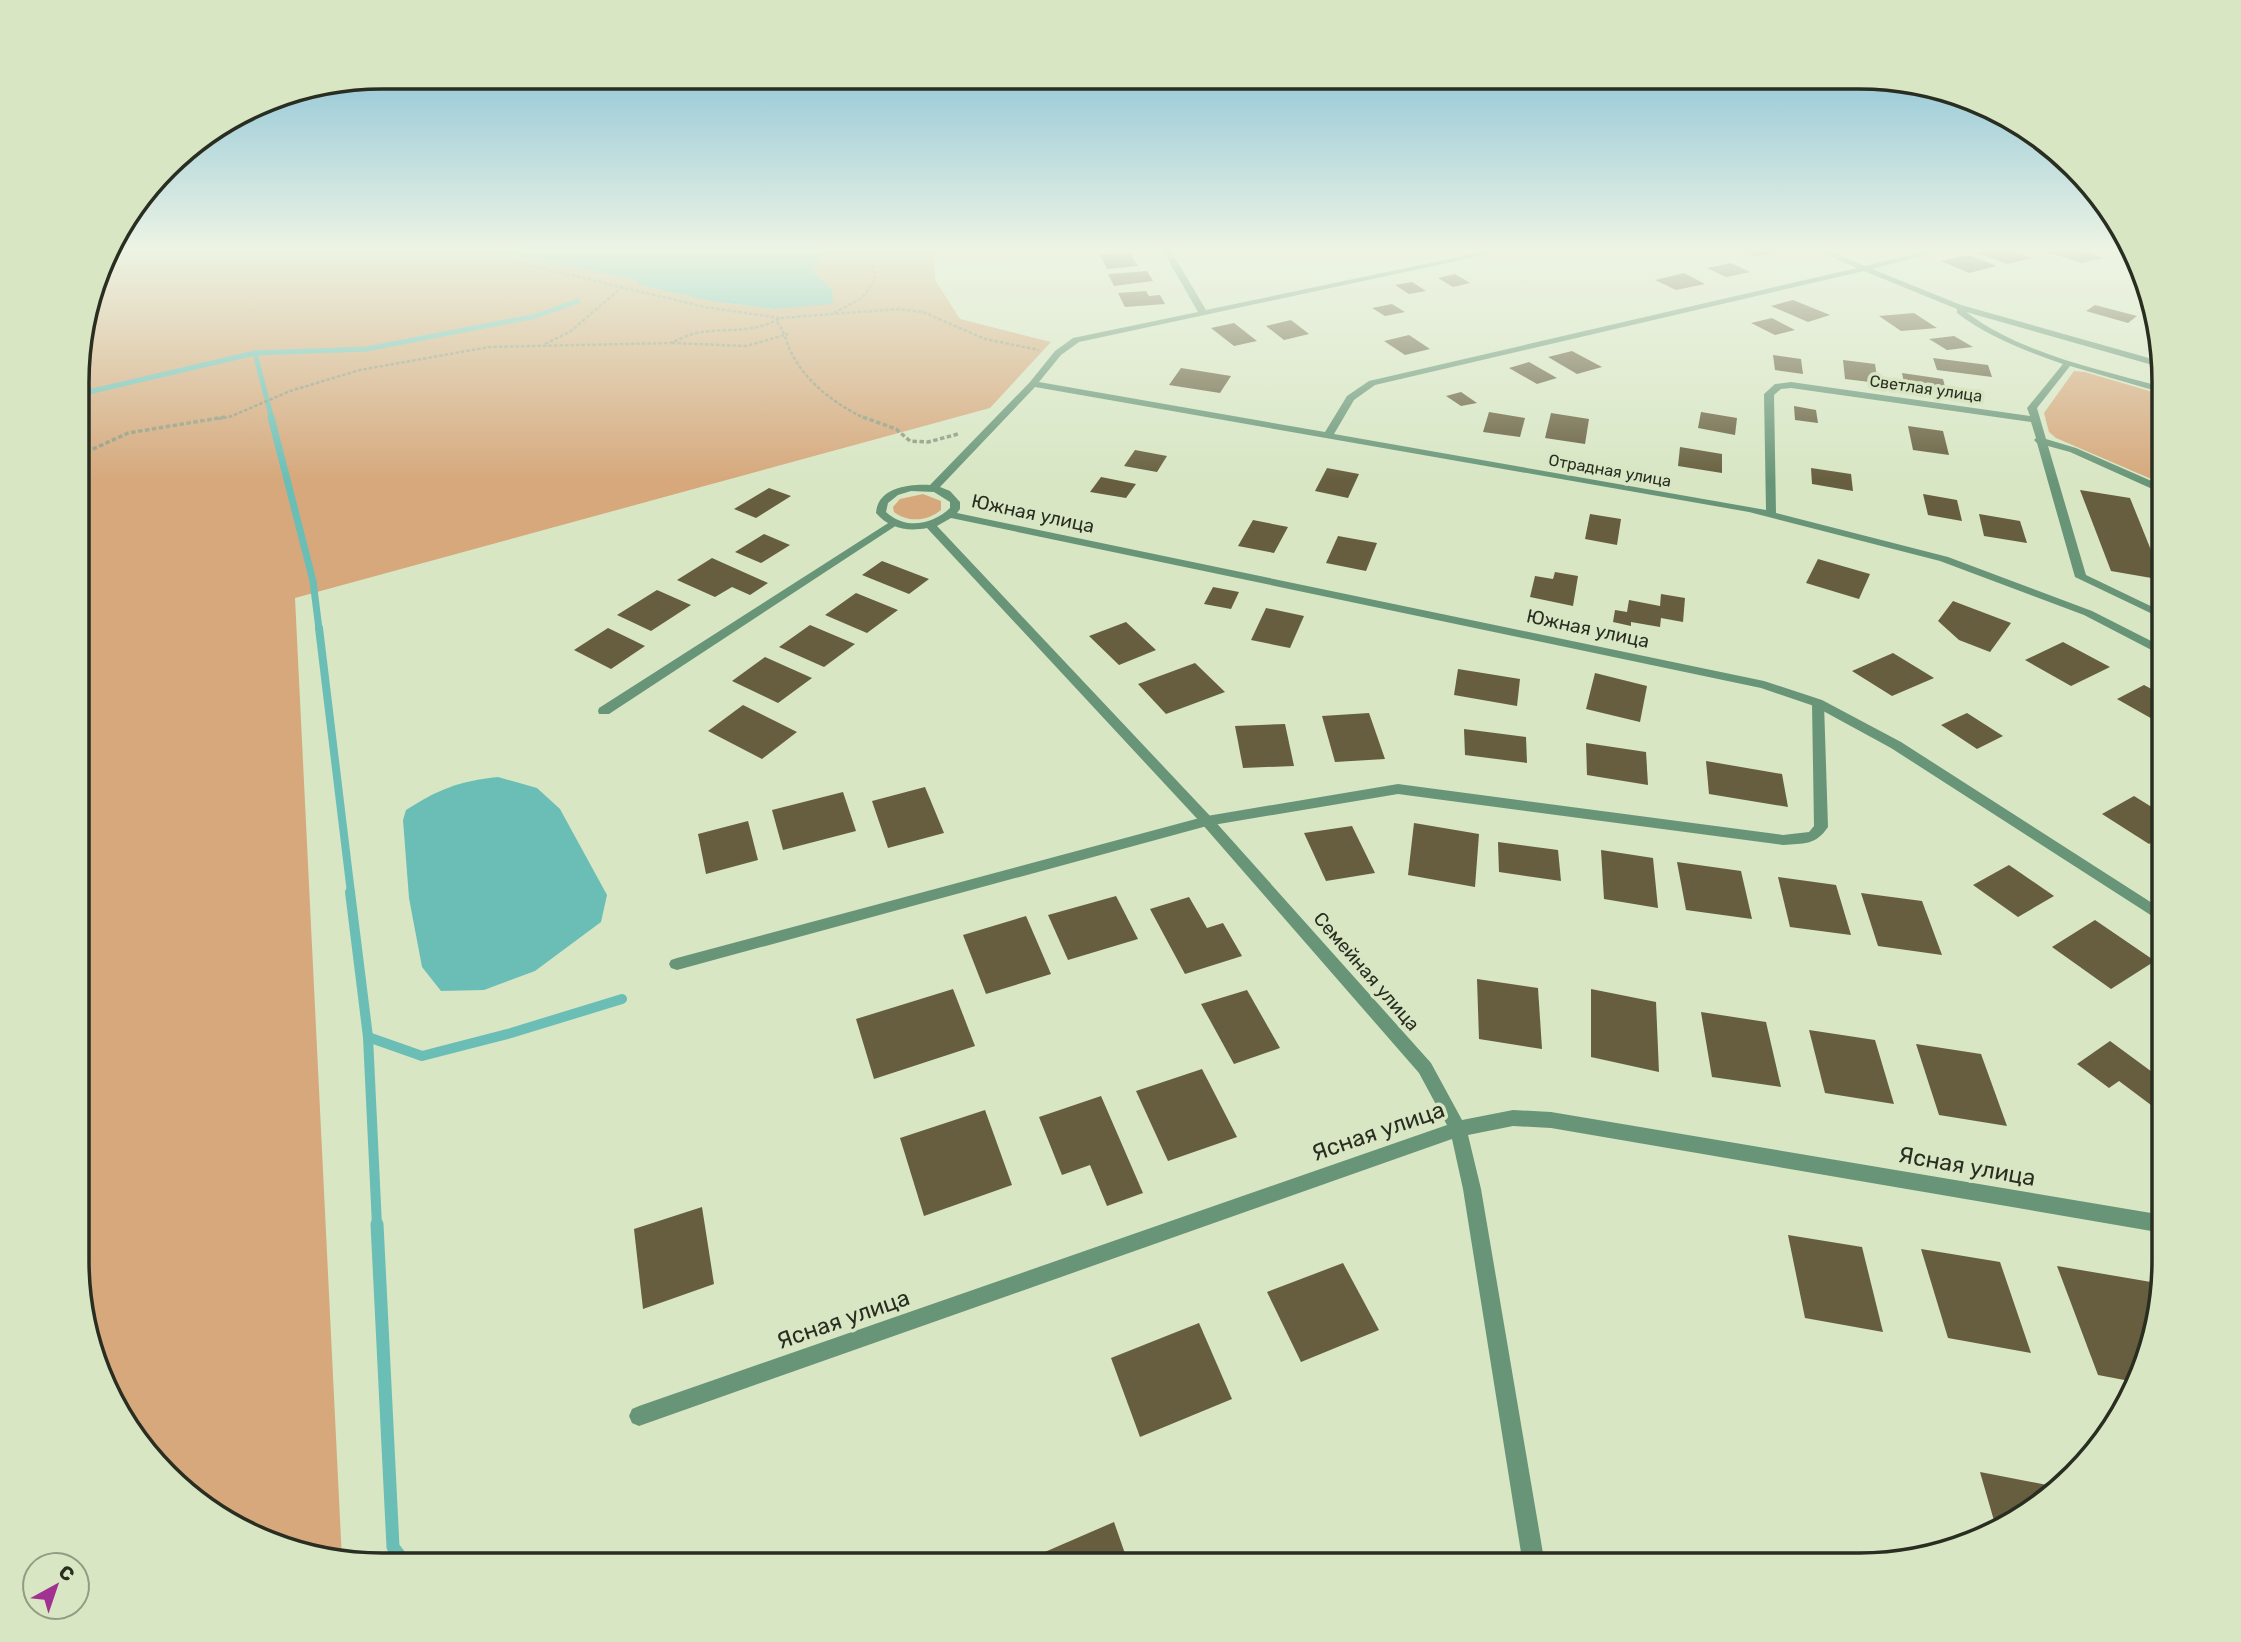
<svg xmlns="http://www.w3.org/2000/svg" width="2241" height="1642" font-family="Rubik,sans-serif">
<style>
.green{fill:#d6a87c}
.water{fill:#6abeb5}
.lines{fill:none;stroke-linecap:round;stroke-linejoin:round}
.stream-far4{stroke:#6abeb5;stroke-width:5}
.stream-far3{stroke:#6abeb5;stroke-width:7}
.stream-far2{stroke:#6abeb5;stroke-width:8}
.stream-far1{stroke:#6abeb5;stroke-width:10}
.stream{stroke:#6abeb5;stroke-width:13}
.building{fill:#665e3e}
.path-far1{stroke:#909a81;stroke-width:2.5;stroke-dasharray:3.5 2;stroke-linecap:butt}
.path{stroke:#909a81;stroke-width:3.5;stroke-dasharray:4.5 2.5;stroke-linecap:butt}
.service{fill:#689578;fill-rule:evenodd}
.minor{fill:#689578;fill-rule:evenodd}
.labels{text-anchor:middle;stroke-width:7;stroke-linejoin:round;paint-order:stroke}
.far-street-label{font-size:16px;fill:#292e21;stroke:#d8e6c4}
.street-label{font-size:19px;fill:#292e21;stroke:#d8e6c4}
.near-street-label{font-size:23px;fill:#292e21;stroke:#d8e6c4}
.rim{fill:none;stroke:#292e21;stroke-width:3.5}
</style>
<rect width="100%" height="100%" fill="#d8e6c4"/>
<g class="green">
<path d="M107,251H493L638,280L639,285L710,301L773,309L832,290L812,271L826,251H934L935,280L960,319L1051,342L990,408L295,598L342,1560L266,1542L196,1502L118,1412L80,1299V343Z"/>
<path d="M2074,371L2085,372L2163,395V484L2056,438L2049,432L2044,413Z"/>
<path d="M923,494L941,501V510C928,521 908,523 894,512L893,507L900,499Z"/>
</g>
<g class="water">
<path d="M492,251H826L812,271L832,290L833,304L773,309L710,301L639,285L637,280Z"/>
<path d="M498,777L537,788L560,809L607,895L601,922L535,971L484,990L441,991L422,967L409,898L403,820L406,810C439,789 459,781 498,777Z"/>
</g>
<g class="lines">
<g class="stream-far4">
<path d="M255,353L266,396"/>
<path d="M80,394L255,353L367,349L536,316L578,301"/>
<path d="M267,400L272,419"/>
</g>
<path class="stream-far3" d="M271,417L313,581L319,629"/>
<path class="stream-far2" d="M319,628L351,893"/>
<g class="stream-far1">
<path d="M350,892L368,1037L377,1226"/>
<path d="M368,1037L422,1056L511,1033L622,999"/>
</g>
<path class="stream" d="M377,1224L393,1547L406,1564"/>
</g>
<g class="building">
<path d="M1743,251H1777V252L1756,257Z"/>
<path d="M1984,251H2015L2032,258L2007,264L1978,253Z"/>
<path d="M2043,251H2085L2103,258L2082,263Z"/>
<path d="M1130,253L1138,266L1107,269L1100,255Z"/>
<path d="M1969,255L1997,266L1969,273L1941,261Z"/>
<path d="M1731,263L1750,272L1726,277L1707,268Z"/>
<path d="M1147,271L1153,281L1114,286L1108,274Z"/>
<path d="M1684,273L1705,284L1676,290L1655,280Z"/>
<path d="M1455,274L1470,283L1453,287L1438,278Z"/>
<path d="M1412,282L1426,291L1409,294L1395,285Z"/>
<path d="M1146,291L1149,296L1160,295L1165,304L1125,307L1118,293Z"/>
<path d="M1793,300L1830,315L1808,322L1771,306Z"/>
<path d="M1392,304L1405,312L1385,316L1372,308Z"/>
<path d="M2095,305L2137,316L2128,323L2086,311Z"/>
<path d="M1914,313L1937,328L1901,331L1879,316Z"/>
<path d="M1772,318L1795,330L1775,335L1751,323Z"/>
<path d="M1291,320L1309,334L1284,340L1266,326Z"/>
<path d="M1234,323L1257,341L1234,346L1211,328Z"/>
<path d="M1409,335L1430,349L1405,355L1384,341Z"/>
<path d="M1954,336L1973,347L1947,350L1929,339Z"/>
<path d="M1572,351L1602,367L1577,374L1548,357Z"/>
<path d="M1773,355L1801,359L1803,374L1775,370Z"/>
<path d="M1933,358L1988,365L1992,377L1937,370Z"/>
<path d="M1843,360L1875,364L1878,383L1845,379Z"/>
<path d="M1529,362L1557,378L1537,384L1509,368Z"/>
<path d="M1181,368L1231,376L1220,393L1169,385Z"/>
<path d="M1902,373L1943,379L1947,394L1905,388Z"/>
<path d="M1461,392L1477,403L1461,406L1446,396Z"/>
<path d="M1794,406L1816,410L1818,423L1795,420Z"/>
<path d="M1489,412L1525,418L1520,437L1483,432Z"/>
<path d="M1701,412L1737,418L1735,435L1698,428Z"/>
<path d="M1551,413L1589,419L1585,444L1545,438Z"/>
<path d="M1908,426L1943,431L1949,455L1913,450Z"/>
<path d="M1680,447L1722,454V473L1678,466Z"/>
<path d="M1135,450L1167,456L1157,472L1124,466Z"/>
<path d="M1327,468L1359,474L1348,498L1315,491Z"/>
<path d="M1811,468L1851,474L1853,491L1812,484Z"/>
<path d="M1101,477L1136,484L1126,498L1090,492Z"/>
<path d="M769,488L791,496L756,518L734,509Z"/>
<path d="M2080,490L2130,498L2163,580L2111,571Z"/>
<path d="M1923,494L1957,500L1962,521L1928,515Z"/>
<path d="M1590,514L1621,519L1617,545L1585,539Z"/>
<path d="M1979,514L2020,521L2027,543L1984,536Z"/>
<path d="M1253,520L1288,527L1274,553L1238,546Z"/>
<path d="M764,534L790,545L761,563L735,552Z"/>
<path d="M1338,536L1377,543L1366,571L1326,563Z"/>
<path d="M712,558L768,583L750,595L732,587L715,597L677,580Z"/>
<path d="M1818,559L1870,574L1859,599L1806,583Z"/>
<path d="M882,561L929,579L909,594L862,575Z"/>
<path d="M1555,572L1578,576L1573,606L1530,597L1535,576L1553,579Z"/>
<path d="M1213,587L1239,592L1231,609L1204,604Z"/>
<path d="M657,590L691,605L651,631L617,615Z"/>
<path d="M856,593L898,610L867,633L825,615Z"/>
<path d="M1661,594L1685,598L1683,622L1661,618L1660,627L1631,622V626L1613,622L1615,610L1627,612L1629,600L1660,606Z"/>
<path d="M1953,601L2011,623L1990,652L1959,640L1938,621Z"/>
<path d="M1266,608L1304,616L1290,648L1251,640Z"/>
<path d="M1126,622L1156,650L1119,665L1089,636Z"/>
<path d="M810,625L855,644L824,667L779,647Z"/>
<path d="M608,628L645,646L611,669L574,650Z"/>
<path d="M2063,642L2110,667L2071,686L2025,660Z"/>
<path d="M1893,653L1934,678L1892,696L1852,671Z"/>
<path d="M765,657L812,678L778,703L732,681Z"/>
<path d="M1195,663L1225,692L1166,714L1138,684Z"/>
<path d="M1458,669L1520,679L1517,706L1454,695Z"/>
<path d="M1595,673L1647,686L1640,722L1586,709Z"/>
<path d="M2144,685L2163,695V725L2117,699Z"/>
<path d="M743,705L797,732L762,759L708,731Z"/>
<path d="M1369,713L1385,759L1335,762L1322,716Z"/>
<path d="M1967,713L2003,736L1977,749L1941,725Z"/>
<path d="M1285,724L1294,766L1243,768L1235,726Z"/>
<path d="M1464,729L1526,737L1527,763L1465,755Z"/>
<path d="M1586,743L1646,752L1648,785L1587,775Z"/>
<path d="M1706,761L1782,774L1788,807L1709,794Z"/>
<path d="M925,787L944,833L888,848L872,801Z"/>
<path d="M843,792L856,831L783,850L772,810Z"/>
<path d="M2134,796L2163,814V835L2149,844L2102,814Z"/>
<path d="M748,821L758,860L706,874L698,834Z"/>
<path d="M1414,823L1479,834L1475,887L1408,875Z"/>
<path d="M1352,826L1375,873L1326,881L1304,833Z"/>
<path d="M1498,842L1558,850L1561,881L1499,872Z"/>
<path d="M1601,850L1653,858L1658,908L1604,899Z"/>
<path d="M1677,862L1741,871L1752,919L1686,910Z"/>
<path d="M2009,865L2054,896L2018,917L1973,885Z"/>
<path d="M1778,877L1836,885L1851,935L1790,927Z"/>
<path d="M1861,893L1922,901L1942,955L1878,946Z"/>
<path d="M1116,896L1138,939L1068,960L1048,915Z"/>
<path d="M1189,897L1207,928L1223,923L1242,956L1185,974L1150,909Z"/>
<path d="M1026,916L1051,974L986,994L963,935Z"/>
<path d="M2095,920L2155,961L2111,989L2052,947Z"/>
<path d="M1477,979L1538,988L1542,1049L1479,1039Z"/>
<path d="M953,989L975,1046L874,1079L856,1019Z"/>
<path d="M1591,989L1656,1002L1659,1072L1591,1057Z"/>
<path d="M1247,990L1280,1048L1234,1064L1201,1004Z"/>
<path d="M1701,1012L1766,1022L1781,1087L1712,1077Z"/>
<path d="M1809,1030L1875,1040L1894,1104L1825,1093Z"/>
<path d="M2110,1041L2163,1080V1114L2119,1081L2109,1088L2077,1064Z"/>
<path d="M1916,1044L1981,1054L2007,1126L1939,1115Z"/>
<path d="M1202,1069L1237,1137L1168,1161L1136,1091Z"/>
<path d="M1101,1096L1143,1193L1107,1206L1090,1165L1062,1175L1039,1117Z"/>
<path d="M985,1110L1012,1185L924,1216L900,1138Z"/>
<path d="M702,1207L714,1284L643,1309L634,1229Z"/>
<path d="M1788,1235L1862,1247L1883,1332L1805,1318Z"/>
<path d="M1921,1249L2000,1262L2031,1353L1948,1338Z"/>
<path d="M1343,1263L1379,1330L1301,1362L1267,1292Z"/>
<path d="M2057,1266L2151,1282L2159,1301L2148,1358L2135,1382L2098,1375Z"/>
<path d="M1199,1323L1232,1399L1140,1437L1111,1358Z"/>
<path d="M1980,1472L2052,1486L1997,1531Z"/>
<path d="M1114,1522L1129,1565H1015Z"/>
</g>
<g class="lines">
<g class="path-far1">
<path d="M470,251L705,307L780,318"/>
<path d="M834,313L862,298L875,280L871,251"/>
<path d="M777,322C786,333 786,344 793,356C809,385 837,405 866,419"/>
<path d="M672,343L746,346L788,334"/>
<path d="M545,344L571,331L622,287"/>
<path d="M218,419L232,416L290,391L360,370L489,347L670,343C678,340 687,335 696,333C728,327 748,335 781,318L898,309L923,312L985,339L1039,350"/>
</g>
<g class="path">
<path d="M863,417L896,429L910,441L928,442L958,434"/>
<path d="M80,455L128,433L225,417"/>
</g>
<g class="service">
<path d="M893,520L897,521V525L609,714H599L598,711L599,708Z"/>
<path d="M1818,699L1824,703L1828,827C1815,846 1804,843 1783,845L1398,794L1207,826L677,970L671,968L669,964L671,960L677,958L1207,816L1398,784L1783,835L1809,832L1814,826L1812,703Z"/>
</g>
<path class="minor" d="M1163,251H1171L1206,310L1487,251H1503L1079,342L1061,355L1039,382L1325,432L1347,396L1369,381L1857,268L1819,251H1830L1865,266L1927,251H1942L1872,269L1961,305L2163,362V368L1966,312C2022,354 2097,369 2163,387V393L2070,366L2037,408L2046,439L2076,448L2163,486V493L2159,492L2070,452L2048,446L2086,575L2163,612V619L2075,577L2037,443L2034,440L2036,438L2031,422L1791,388L1781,389L1774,395L1776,513L1948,557L2092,611L2163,647V656L2084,615L1940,561L1749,512L1035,387L940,487L950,491L960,502V509L957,513L1764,681L1822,700L1901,742L2163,910V923L1891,748L1814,706L1761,688L951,518L937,526L1212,818L1431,1063L1462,1120L1513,1110L1551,1112L2163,1215V1233L1551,1128L1513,1126L1468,1135L1481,1189L1545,1565H1523L1463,1189L1452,1139L639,1426L632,1423L629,1416L632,1409L639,1406L1447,1125L1419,1073L1202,824L927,528C907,532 889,528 876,513C878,487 910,484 930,485L1030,382L1055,351L1073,338L1198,312ZM1864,271L1957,309V313C1989,337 2025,351 2063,364L2027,408L2030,416L1791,382L1775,384L1764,394L1766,510L1334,434L1354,400L1375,385ZM911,491L934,492L950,502V508C932,525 905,530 886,512L888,503L898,495Z"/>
</g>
<linearGradient id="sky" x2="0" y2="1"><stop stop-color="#75b8d4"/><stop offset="0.52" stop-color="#edf4e4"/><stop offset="1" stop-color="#edf4e4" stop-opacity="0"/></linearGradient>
<rect width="2241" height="481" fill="url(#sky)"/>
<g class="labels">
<g class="far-street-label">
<text transform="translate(1926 388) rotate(8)" y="6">Светлая улица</text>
<text transform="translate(1610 470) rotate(10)" y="6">Отрадная улица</text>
</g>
<g class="street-label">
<text transform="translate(1033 513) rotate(12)" y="7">Южная улица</text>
<text transform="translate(1588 628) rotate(12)" y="7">Южная улица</text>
<text transform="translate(1367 971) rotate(49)" y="7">Семейная улица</text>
</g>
<g class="near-street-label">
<text transform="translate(1378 1131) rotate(-19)" y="8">Ясная улица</text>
<text transform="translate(1967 1166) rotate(10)" y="8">Ясная улица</text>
<text transform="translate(843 1319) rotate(-19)" y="8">Ясная улица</text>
</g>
</g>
<path d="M0 0H2241V1642H0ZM382 89H1859A293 293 0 0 1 2152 382V1260A293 293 0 0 1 1859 1553H382A293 293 0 0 1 89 1260V382A293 293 0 0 1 382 89Z" fill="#d8e6c4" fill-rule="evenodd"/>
<path class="rim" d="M382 89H1859A293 293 0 0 1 2152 382V1260A293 293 0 0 1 1859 1553H382A293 293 0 0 1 89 1260V382A293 293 0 0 1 382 89Z"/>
<g transform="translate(56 1586) rotate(40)"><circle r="33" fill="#d8e6c4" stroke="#929c83" stroke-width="2"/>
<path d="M0-5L12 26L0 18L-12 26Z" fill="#a13291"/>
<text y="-10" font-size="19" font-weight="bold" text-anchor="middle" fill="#292e21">С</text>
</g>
</svg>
